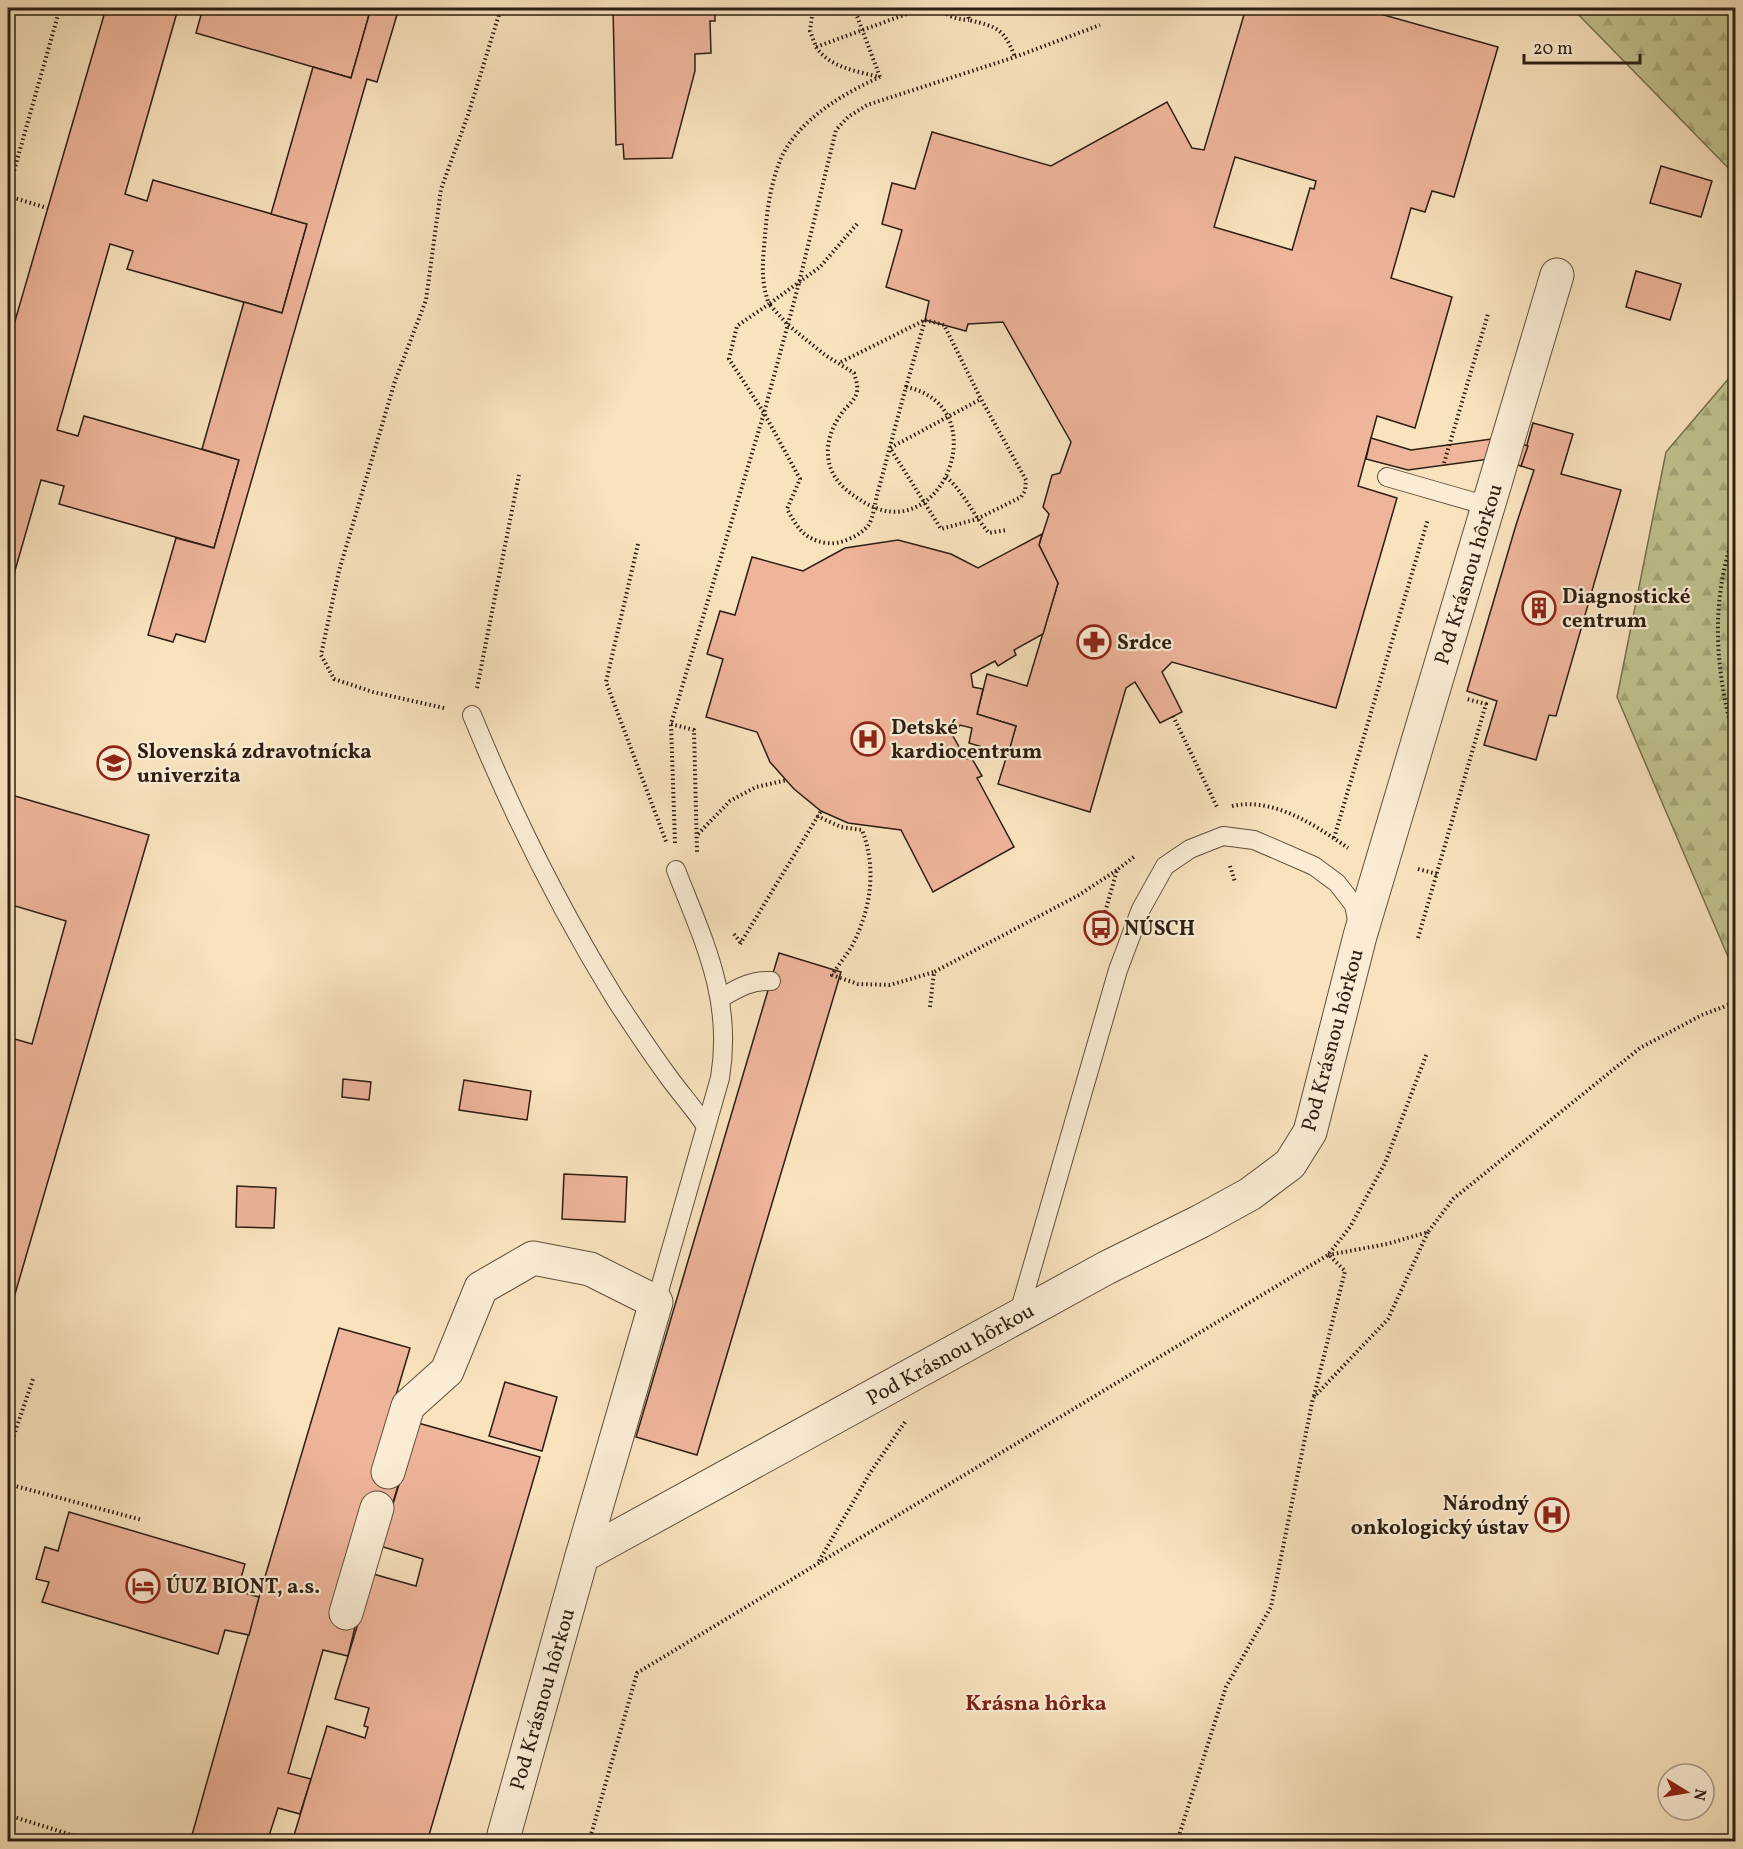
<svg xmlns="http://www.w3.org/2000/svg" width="1743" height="1849" font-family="Vollkorn,serif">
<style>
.forest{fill:url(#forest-firs);stroke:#767050;stroke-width:1.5}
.building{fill:#efb59b;stroke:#2c1e12;stroke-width:1.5;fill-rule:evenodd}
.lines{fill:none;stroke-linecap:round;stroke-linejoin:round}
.lane-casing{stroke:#5f4f3d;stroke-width:20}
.street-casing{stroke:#5f4f3d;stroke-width:35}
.path{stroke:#2c1e12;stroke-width:4;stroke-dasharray:1.5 3;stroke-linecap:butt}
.lane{stroke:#fbedd5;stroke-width:18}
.street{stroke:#fbedd5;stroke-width:33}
.labels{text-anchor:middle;stroke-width:4.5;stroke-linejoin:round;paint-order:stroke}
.street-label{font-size:21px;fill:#2c1e12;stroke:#fbedd5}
.poi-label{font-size:21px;font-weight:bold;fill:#2c1e12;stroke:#fbedd5;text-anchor:start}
.neighbourhood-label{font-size:22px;font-weight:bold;fill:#7a1f14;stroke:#fbedd5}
</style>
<defs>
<pattern id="forest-firs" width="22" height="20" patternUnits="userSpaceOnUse" patternTransform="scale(1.5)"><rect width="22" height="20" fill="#c1c38f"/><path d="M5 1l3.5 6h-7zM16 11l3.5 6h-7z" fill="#a6a77a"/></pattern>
</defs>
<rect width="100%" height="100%" fill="#f9e3be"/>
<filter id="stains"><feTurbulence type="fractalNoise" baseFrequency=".00333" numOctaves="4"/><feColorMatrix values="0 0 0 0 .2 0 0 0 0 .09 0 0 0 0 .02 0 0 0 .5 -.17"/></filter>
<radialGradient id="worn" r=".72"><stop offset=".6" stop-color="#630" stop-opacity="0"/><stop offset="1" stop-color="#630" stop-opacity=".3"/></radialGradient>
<g class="forest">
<path d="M1572,8H1735V175Z"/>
<path d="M1735,371V973L1617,697L1666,452Z"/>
</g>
<g class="building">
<path d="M106,8H371L351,78L196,33L201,15L178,9L125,194L147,201L153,180L307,224L282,313L127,269L133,251L110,244L57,430L78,436L84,416L239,460L214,548L59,504L64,486L41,480L8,595V345Z"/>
<path d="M371,8H399L377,82L367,79L205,642L176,634L173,642L148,635L176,538L214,548L239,460L202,449L244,302L282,313L307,224L271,214L313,67L351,78Z"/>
<path d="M613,8H715V21H710L711,53L695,54V71L672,158L624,159L623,144L616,145Z"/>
<path d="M1246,8H1359L1498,47L1454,197L1432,191L1425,212L1411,208L1391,278L1452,297L1415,428L1377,416L1358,486L1397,498L1336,708L1172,662L1162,672L1182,712L1160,723L1135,682L1126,688L1090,812L998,784L1016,726L977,714L987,674L1027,686L1058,583L1039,545L1049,514L1043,507L1052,475L1060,473L1071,442L1003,322L968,324L966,331L925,320L929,301L886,287L902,230L882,224L892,183L915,189L932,132L1051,166L1167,102L1192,148L1204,150ZM1235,157L1316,181L1314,189L1310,188L1292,250L1214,227Z"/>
<path d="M1661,166L1712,181L1701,217L1650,203Z"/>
<path d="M1636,271L1681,284L1670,320L1626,307Z"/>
<path d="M1533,423L1573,434L1561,474L1621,490L1556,716L1549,715L1536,760L1484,745L1497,701L1467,691L1516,525L1534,470L1521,466Z"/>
<path d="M1371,438L1411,450L1499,438L1528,446L1521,466L1497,458L1408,470L1366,459Z"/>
<path d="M1042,534L1039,545L1058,583L1043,634L1014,650L1016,655L998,666L995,661L971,674L973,687L983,689L977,714L1016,726L1008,755L969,743L972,728L960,725L953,736L966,759L971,757L982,776L977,778L1014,847L933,892L901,830L848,823L821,811L794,789L770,762L757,732L706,717L723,659L707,654L720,611L735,615L752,557L803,571L845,548L898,540L951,554L978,568Z"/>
<path d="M8,794L149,835L8,1318V1037L32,1044L66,921L8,904Z"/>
<path d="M779,953L841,972L697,1455L636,1437Z"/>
<path d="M343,1079L371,1082L369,1100L342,1097Z"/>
<path d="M464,1080L531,1091L527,1120L459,1110Z"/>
<path d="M564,1174L627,1177L625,1222L562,1219Z"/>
<path d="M237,1186L276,1188L274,1228L236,1227Z"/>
<path d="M339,1328L410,1348L377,1459L401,1476L390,1512L364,1504L330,1618L355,1627L348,1656L323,1650L288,1773L311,1779L300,1814L278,1808L267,1842H190L259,1597Z"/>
<path d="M505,1382L557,1397L542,1451L489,1436Z"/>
<path d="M418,1423L540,1457L427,1842H292L327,1726L365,1738L368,1727L364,1726L369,1708L335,1699L373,1574L416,1586L423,1559L380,1546Z"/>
<path d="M69,1512L245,1564L237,1591L259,1597L249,1635L225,1630L218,1654L42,1602L49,1582L36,1579L45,1547L58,1551Z"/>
</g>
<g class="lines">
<defs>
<g id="lane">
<path d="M1387,477L1488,506"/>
<path d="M472,715C512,813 560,909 616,1000C633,1026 651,1053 670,1079C682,1095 695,1110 706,1126"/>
<path d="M721,998C738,988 751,980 771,981"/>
<path d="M656,1302L720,1078C733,999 704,942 676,870"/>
<path d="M1018,1316L1118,970L1141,909L1165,866L1190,849L1223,836L1254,840L1314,866L1337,883L1354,905L1358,925"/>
</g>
<g id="street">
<path d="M388,1472L408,1406L447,1371L481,1288L533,1258L590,1269L656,1302L582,1556"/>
<path d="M346,1613L377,1508"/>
<path d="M502,1842L582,1556L1106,1268L1201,1221L1250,1194L1290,1164L1310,1132L1360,936L1557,275"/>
</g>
</defs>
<use href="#lane" class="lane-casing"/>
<use href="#street" class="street-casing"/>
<g class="path">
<path d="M813,8L810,31L816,47L923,8"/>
<path d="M854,8L880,77"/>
<path d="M940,8C948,17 956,19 969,20"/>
<path d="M967,8L969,20C998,27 1004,29 1015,57"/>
<path d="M816,47C830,68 857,71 879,77"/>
<path d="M8,192L60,8"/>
<path d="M8,196L47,208"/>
<path d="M857,224L820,267L769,304L788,325L825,355L854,373C856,380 859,388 856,395C854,400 849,405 845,409C831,426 823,448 831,469C837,484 849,493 862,501C941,552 999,406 906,387C896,423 887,459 877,495C875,504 873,519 868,526C859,536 840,545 827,543C804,540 797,527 787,509L800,479L764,413L729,359L737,326L769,304C760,281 763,259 765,236C767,209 771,181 782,156C800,119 844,93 880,77"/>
<path d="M925,320L944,325L981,399L1026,480L1025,491L1021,497L977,519L941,529L890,448L981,399"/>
<path d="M841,362L925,320L906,387"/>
<path d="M1444,463L1488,314"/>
<path d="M946,477C964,492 973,515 989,533L1006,530"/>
<path d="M1736,530C1709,599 1715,674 1736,744"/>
<path d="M638,544L606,682L667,844"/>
<path d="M477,688L519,475"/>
<path d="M444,708L373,692L334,679L321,655L339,571L395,381L426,300L441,189L468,115L501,8"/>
<path d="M1173,716L1217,807"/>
<path d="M671,724L694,730L697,852"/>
<path d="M1232,806C1274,797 1315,825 1348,848"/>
<path d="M817,816L841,827L862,830C877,868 871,908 853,944C847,955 838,965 832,975L858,984L890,985L934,972"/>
<path d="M698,834L730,801L756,787L787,780"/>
<path d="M1334,838L1428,519"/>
<path d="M675,843L671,724L764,413L799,283L836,130L848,117L867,105L1015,57L1100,25"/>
<path d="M1230,866L1235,882"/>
<path d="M1418,869L1437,874"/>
<path d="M1104,916L1117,870L1135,856"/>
<path d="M734,934L741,943"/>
<path d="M1418,938L1486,704L1467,699"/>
<path d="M740,944L821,811"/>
<path d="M930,1007L934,972L1079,895L1117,870"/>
<path d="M1328,1255L1387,1244L1428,1232L1453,1199L1640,1048L1702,1015L1736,1002"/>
<path d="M1314,1396L1345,1271L1329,1255"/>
<path d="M8,1434L16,1425"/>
<path d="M8,1453L33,1379"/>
<path d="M8,1484L142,1520"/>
<path d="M819,1561L870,1473L905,1422"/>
<path d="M8,1815L94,1842"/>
<path d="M589,1842L637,1673L1328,1255L1350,1227L1385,1163L1427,1053"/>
<path d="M1177,1842L1226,1687L1271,1607L1313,1398L1388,1319L1428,1232"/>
</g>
<use href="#lane" class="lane"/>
<use href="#street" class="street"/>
</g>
<defs>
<symbol id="building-ring" viewBox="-11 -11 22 22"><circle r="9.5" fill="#fbedd5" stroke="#8f2418" stroke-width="1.5"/><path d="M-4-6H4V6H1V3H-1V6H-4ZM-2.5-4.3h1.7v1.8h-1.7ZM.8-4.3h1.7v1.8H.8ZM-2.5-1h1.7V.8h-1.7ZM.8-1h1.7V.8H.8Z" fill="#8f2418"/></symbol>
<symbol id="pharmacy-ring" viewBox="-11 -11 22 22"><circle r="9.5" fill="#fbedd5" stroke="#8f2418" stroke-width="1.5"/><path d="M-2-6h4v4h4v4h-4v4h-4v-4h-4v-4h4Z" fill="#8f2418"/></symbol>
<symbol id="hospital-ring" viewBox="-11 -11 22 22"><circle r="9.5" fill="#fbedd5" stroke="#8f2418" stroke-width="1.5"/><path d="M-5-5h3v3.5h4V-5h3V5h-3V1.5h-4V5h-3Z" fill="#8f2418"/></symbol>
<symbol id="university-ring" viewBox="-11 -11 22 22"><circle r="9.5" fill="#fbedd5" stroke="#8f2418" stroke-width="1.5"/><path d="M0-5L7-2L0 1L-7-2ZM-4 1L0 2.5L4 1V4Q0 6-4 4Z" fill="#8f2418"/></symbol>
<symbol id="bus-ring" viewBox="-11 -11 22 22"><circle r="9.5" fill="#fbedd5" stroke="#8f2418" stroke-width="1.5"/><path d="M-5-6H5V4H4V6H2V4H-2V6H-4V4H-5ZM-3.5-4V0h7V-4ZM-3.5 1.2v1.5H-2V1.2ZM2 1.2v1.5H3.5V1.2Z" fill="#8f2418"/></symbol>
<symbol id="hotel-ring" viewBox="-11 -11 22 22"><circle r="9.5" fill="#fbedd5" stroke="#8f2418" stroke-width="1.5"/><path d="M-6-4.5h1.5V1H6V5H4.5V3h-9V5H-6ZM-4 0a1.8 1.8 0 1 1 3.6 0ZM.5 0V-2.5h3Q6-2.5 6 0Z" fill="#8f2418"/></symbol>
</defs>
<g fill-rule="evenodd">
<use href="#building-ring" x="1520" y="589" width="38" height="38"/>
<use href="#pharmacy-ring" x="1075" y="623" width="38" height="38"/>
<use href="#hospital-ring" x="849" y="720" width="38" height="38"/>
<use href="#university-ring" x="95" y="744" width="38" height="38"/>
<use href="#bus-ring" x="1082" y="909" width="38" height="38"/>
<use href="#hospital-ring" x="1533" y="1496" width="38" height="38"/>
<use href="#hotel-ring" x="124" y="1567" width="38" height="38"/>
</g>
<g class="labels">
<g class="street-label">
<text transform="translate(1468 574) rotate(-73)" y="7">Pod Krásnou hôrkou</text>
<text transform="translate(1332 1040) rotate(-75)" y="7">Pod Krásnou hôrkou</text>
<text transform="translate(950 1354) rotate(-29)" y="7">Pod Krásnou hôrkou</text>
<text transform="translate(542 1699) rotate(-74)" y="7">Pod Krásnou hôrkou</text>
</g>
<g class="poi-label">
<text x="1562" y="603">Diagnostické<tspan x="1562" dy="24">centrum</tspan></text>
<text x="1117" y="649">Srdce</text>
<text x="891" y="734">Detské<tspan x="891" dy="24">kardiocentrum</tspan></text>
<text x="137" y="758">Slovenská zdravotnícka<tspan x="137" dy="24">univerzita</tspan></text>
<text x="1124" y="935">NÚSCH</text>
<text x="1529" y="1510" text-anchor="end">Národný<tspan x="1529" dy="24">onkologický ústav</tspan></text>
<text x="166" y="1593">ÚUZ BIONT, a.s.</text>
</g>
<g class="neighbourhood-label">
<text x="1036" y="1710">Krásna hôrka</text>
</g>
</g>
<rect width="1743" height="1849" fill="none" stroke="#f9e3be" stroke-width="30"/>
<rect x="9" y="9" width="1725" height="1831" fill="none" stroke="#2c1e12" stroke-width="3"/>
<rect x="15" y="15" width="1713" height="1819" fill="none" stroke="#2c1e12" stroke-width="1.5"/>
<g transform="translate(1686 1792) rotate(101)"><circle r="28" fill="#fbedd5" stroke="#a89a87" stroke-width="1.5"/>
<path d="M0-4.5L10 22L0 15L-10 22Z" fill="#8f2418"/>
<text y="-9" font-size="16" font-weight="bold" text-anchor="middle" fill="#2c1e12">N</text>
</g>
<path d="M1524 54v9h116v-9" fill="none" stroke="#2c1e12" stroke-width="3"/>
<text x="1533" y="54" font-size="18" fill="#2c1e12" stroke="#fbedd5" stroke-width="4.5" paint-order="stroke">20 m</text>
<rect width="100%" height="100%" filter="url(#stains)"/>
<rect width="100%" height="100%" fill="url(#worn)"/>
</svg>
